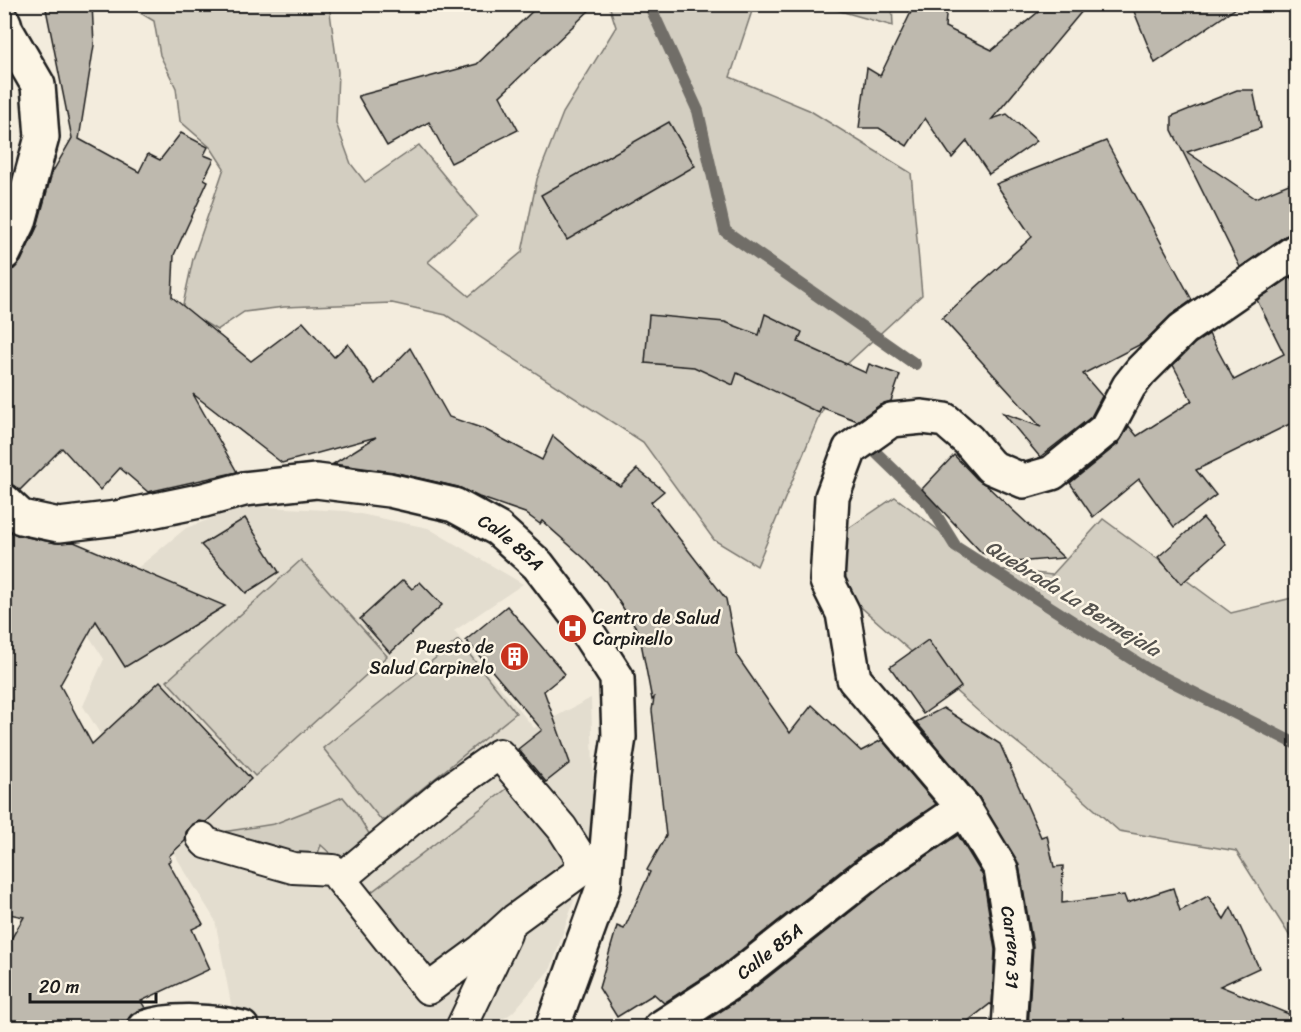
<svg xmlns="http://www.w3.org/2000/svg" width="1301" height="1032" font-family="Sriracha,sans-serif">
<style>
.built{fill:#e3ddcf}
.green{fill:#d3cec1;stroke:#78756e;stroke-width:1.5}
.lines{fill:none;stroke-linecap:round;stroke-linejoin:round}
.stream{stroke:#716e68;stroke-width:12}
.building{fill:#beb9ae;stroke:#1c1c1c;stroke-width:1.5}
.pedestrian-casing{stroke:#1c1c1c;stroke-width:34}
.minor-casing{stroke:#1c1c1c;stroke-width:38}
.tertiary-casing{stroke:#1c1c1c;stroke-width:38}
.pedestrian{stroke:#fcf5e5;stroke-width:30}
.minor{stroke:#fcf5e5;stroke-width:33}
.tertiary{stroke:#fcf5e5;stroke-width:33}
.labels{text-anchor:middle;stroke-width:5;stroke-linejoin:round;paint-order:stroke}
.street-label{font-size:18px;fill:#1c1c1c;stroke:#fcf5e5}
.poi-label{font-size:18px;fill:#1c1c1c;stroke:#fcf5e5;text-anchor:start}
.water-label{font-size:20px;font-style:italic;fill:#55534f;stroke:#fcf5e5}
</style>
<rect width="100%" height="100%" fill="#f3ecdd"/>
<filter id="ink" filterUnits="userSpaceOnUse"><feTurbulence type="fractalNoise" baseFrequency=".0167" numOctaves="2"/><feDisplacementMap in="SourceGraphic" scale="12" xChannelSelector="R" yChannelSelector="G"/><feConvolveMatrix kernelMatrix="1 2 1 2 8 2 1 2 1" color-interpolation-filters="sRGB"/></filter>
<g filter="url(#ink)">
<path class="built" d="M246,506L346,511L428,528L523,584L454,631L534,728L591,698L595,839L551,968L513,1012L492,1027H306L233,1014L215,920L83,706L104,659L77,618L186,528Z"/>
<g class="green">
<path d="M127,5H329L338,72L336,123L351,164L365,182L419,145L477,216L428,262L469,296L522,252L537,179L563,113L616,27L609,5H754L730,77L809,110L911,173L922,295L847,364L817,421L757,566L714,540L643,442L446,315L392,303L284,307L244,312L217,330L182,309L193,259L224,168L211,148L180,121L176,88L160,55L154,21Z"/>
<path d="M819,5H892L893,26Z"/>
<path d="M895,497L988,568L1052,575L1103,519L1231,613L1296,597V946L1236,851L1119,831L1034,756L978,711L853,600L834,538Z"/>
<path d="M301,560L387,656L255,776L167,681Z"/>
<path d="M458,640L516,713L382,821L323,748Z"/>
<path d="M513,784L577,866L429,980L365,897Z"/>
<path d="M343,797L357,814L376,845L346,868L321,845L317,856L296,865L209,834L274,824Z"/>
</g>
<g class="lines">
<g class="stream">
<path d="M649,4L698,111L725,231L915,364"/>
<path d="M864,441L930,505L956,547L1149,670L1296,744"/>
</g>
</g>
<g class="building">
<path d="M45,4H92L94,45L79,139L139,172L148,154L160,160L181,133L208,147L204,155L214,159L204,179L208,181L174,255L172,297L251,361L303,322L334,357L348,344L375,384L410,348L449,417L484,429L542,460L553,436L589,466L620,486L637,469L664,491L651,502L726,599L737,656L790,733L812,705L861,751L882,740L936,804L861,855L720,967L664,1003L654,994L617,1017L599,988L617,926L624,929L650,872L647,870L666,836L652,710L654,698L652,700L639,632L606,582L585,559L542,521L540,524L525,513L479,497L458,487L393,472L333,464L376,437L282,463L193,394L237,472L148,492L120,468L100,490L62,448L20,490L9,483H4V272L14,269L21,261L37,227L52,173L72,138Z"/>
<path d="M540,4H596L500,96L518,130L451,163L429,122L387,146L358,96L477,64Z"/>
<path d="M915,4H947L945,27L992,50L1048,4H1088L992,119L1007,114L1037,141L989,174L967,141L952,158L925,118L907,146L879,128H859L867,68L880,76Z"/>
<path d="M1131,4H1242L1155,63Z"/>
<path d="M1237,90H1253L1261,128L1187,152L1255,198L1296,181V233L1285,236L1240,267L1172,130V116Z"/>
<path d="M669,122L695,166L567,240L541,195Z"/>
<path d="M1106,141L1192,300L1170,316L1143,343L1083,374L1102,396L1091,417L1040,457L1003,413L1041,427L942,318L1032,237L996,184Z"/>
<path d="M1291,277L1296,286V421L1196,470L1216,495L1174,527L1139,479L1093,517L1070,483L1118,444L1129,426L1137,436L1192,401L1173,365L1195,343L1209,334L1234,380L1284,354L1257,300Z"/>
<path d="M765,314L802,332L798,342L866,373L869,364L900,375L891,401L880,405L857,421L821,407L819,413L737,373L733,385L694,367L645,363L649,315L725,322L759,335Z"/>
<path d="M954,455L977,479L986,485L1064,558L1016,562L982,553L922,489Z"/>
<path d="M245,518L279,572L246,593L201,545Z"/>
<path d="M1203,518L1226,544L1181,584L1158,557Z"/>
<path d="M4,527L17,535L56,543L74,542L225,606L125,667L96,621L60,685L92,744L160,681L251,779L206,822L199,821L191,825L186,832L185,841L169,856L171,860L168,862L203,924L192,929L210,969L141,1001L145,1008L131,1015L128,1020L104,1028H4V951L24,917L4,913Z"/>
<path d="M403,580L412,589L420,582L442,605L390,653L360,619Z"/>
<path d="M507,606L565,674L544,691L570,763L546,782L518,749L542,730L466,640Z"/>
<path d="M928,640L961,687L923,714L890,667Z"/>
<path d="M943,708L1000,744L1041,837L1047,835L1054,867L1063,866L1062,903L1124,895L1127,903L1173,888L1180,911L1208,896L1224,919L1231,907L1259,968L1220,986L1296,1017V1028H1028L1033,946L1019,866L978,796L916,722Z"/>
<path d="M958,835L983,876L995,950L992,1005L990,1004L959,1028H695L743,997L884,885Z"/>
</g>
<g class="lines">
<defs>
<g id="pedestrian">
<path d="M202,838L206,843L293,868L333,870L428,989L481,950L515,919L578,873L581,858L562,828L499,754L445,792L340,879"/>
<path d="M461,1028L506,934"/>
</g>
<g id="minor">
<path d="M964,808L854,679L843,613L827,581L832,497L850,449L891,420L922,417L945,420L968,440L991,467L1024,481L1052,473L1106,429L1129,386L1141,371L1183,329L1296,251"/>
<path d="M144,1028C171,1018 215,1021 242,1028"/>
</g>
<g id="tertiary">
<path d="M4,23L6,30L38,85L42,137L19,222L4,253"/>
<path id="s1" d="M4,501L21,517L59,525L117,518L204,500L244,489L316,481L389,490L454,505L498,529L538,565L577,616L617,678L619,737L613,776L604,885L552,1028"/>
<path id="s2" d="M660,1028L731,982L873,870L964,808L1001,869L1014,949L1009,1028"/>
</g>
</defs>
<use href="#pedestrian" class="pedestrian-casing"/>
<use href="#minor" class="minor-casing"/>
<use href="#tertiary" class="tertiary-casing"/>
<use href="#pedestrian" class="pedestrian"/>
<use href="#minor" class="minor"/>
<use href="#tertiary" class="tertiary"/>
</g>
</g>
<defs>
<symbol id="hospital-disc" viewBox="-11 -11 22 22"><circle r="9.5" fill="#c8321e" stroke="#fcf5e5"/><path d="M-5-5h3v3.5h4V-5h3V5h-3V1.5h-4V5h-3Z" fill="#fff"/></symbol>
<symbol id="building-disc" viewBox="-11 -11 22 22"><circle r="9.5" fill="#c8321e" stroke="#fcf5e5"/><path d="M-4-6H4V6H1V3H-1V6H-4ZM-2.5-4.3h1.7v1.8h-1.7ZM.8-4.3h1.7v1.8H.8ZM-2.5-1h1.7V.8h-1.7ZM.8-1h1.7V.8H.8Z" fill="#fff"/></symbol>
</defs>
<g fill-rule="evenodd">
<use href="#hospital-disc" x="556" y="612" width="33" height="33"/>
<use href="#building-disc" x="498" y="640" width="33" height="33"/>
</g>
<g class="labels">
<g class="street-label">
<text dy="6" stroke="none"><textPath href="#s1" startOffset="532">Calle 85A</textPath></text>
<text dy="6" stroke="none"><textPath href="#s2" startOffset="526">Carrera 31</textPath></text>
<text dy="6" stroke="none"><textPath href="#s2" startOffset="134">Calle 85A</textPath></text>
</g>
<g class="poi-label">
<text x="593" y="624">Centro de Salud<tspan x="593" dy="21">Carpinello</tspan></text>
<text x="494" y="653" text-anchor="end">Puesto de<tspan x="494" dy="21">Salud Carpinelo</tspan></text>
</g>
<g class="water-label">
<text transform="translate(1073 598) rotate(32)" y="7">Quebrada La Bermejala</text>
</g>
</g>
<rect width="1301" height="1032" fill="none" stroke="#fcf5e5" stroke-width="24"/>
<rect x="12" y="12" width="1277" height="1008" fill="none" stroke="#1c1c1c" stroke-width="2" filter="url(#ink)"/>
<path d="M30 993v9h126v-9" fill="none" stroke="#1c1c1c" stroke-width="3"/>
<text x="39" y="993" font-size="18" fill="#1c1c1c" stroke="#fcf5e5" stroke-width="4.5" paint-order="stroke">20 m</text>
</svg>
